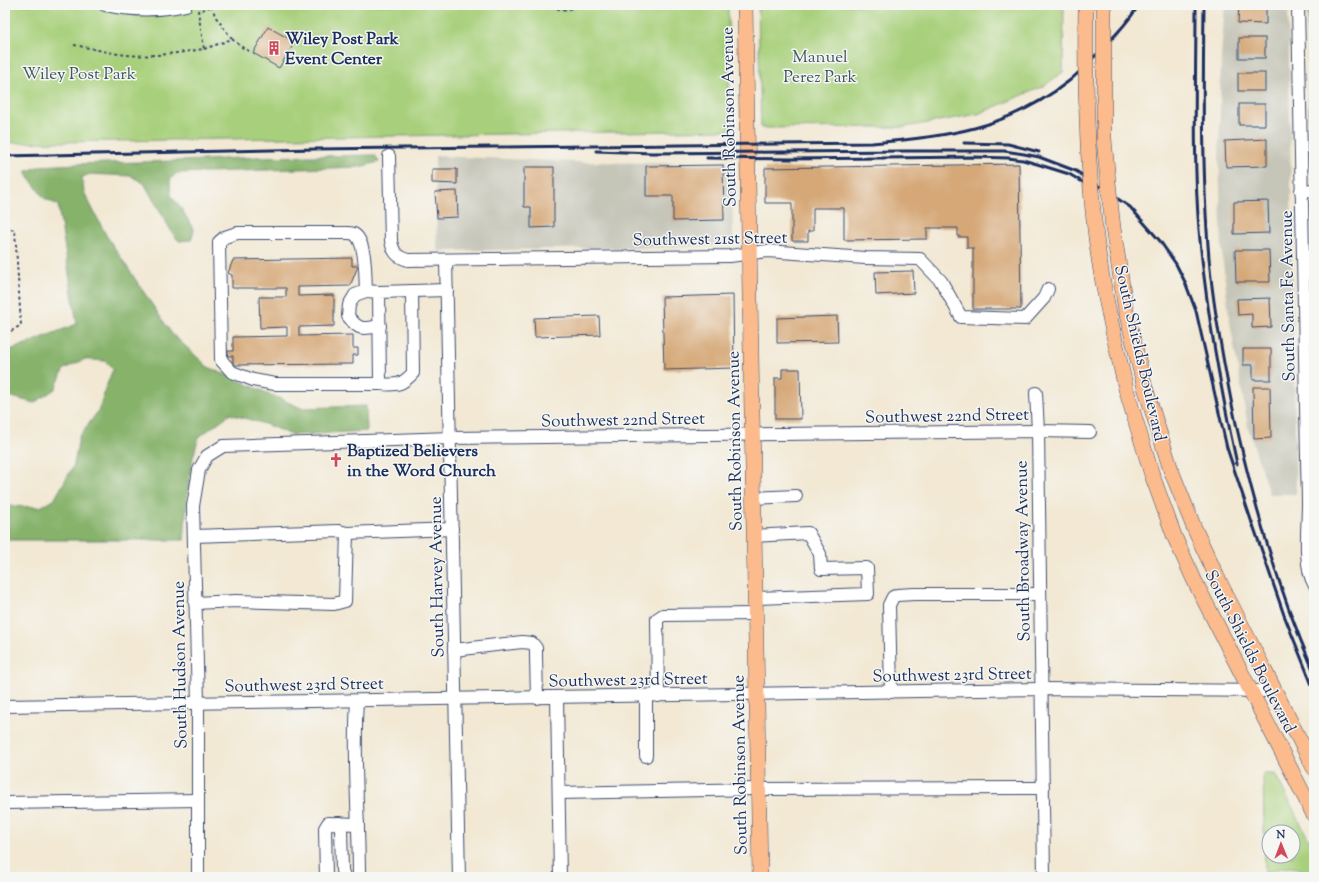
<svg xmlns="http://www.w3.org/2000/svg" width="1319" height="882" font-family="'Sorts Mill Goudy',serif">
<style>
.industrial{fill:#c5c5b8}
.green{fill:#a8d07b;stroke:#62806c;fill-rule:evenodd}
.forest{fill:#86b26b;stroke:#507064}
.building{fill:#d6a878}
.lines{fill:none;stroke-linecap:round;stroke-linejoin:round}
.minor-casing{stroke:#3b4b70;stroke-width:14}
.major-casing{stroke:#3b4b70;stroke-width:16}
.path{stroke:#3b4b70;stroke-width:2;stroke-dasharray:3 3;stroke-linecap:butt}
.minor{stroke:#fff;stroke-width:12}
.major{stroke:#fbbb8d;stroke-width:15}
.rail{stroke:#1b2f5e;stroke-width:3}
.major-bridge-casing{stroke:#3b4b70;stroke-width:16;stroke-linecap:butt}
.major-bridge{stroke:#fbbb8d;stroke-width:15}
.labels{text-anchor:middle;stroke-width:3;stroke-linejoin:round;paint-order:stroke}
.poi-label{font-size:17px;font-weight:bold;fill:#1b2f5e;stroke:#f6f6f2;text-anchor:start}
.park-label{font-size:17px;fill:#3e5765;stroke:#f6f6f2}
.street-label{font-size:17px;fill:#1b2f5e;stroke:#f6f6f2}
</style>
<rect width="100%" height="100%" fill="#f6f6f2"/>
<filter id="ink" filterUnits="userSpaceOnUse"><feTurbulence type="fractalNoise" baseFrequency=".025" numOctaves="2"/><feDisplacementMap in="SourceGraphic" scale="8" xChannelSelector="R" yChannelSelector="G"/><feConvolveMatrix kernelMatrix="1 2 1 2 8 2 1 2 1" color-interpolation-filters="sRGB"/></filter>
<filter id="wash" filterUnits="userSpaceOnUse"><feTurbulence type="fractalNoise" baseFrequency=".012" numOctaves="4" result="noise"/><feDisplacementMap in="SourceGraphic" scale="16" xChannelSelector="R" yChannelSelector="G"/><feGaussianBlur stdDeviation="0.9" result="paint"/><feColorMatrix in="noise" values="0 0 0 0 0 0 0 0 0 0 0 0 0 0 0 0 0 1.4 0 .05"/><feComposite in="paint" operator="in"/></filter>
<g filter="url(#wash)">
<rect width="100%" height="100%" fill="#f2e8d3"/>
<g class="industrial">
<path d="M1225,5H1288L1296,494H1269L1248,427L1229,316L1222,253L1219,155L1221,57Z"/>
<path d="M1309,120H1314V181H1311Z"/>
<path d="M435,156L578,162L732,164L733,239L731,245L722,246L437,251Z"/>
<path d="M1312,199H1314V353Z"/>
</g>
<g class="green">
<path d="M5,5H728L730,130L5,143Z"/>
<path d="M758,5H1064L1063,72L1044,86L978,114L905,127L761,128Z"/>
<path d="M1308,5H1314V120H1309Z"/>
<path d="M1263,774H1275L1314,849V877H1310C1299,862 1279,867 1265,874ZM1269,832H1293V856H1269Z"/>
</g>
<path class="forest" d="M375,155L379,162L359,167L177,173L170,180L171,196L181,208L194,230L191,240L179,241L173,234L144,183L131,176L90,174L82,177L84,192L106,235L151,303L172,334L208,367L301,408L366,406L367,431L292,435L265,424L230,414L199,437L193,457L188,488L184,540H5V506L40,507L54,500L74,465L79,437L99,410L106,387L113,369L105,361L85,359L64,369L55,389L34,403L5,395V352L77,324L58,205L44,198L25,172L41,166L76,164L207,160L257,157Z"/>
<g id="blocks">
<g class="building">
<path d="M1239,5H1266V24L1238,23Z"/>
<path d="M268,27L295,42L279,68L253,53Z"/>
<rect x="1239" y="38" width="26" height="20"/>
<rect x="1238" y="73" width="27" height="18"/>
<rect x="1239" y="104" width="26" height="21"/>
<path d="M1267,139V166L1226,167L1225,141Z"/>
<path d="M1019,164L1021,309H973V248H967V237H958V228H927V239L844,240V208H813V231H808V241H792V203H765V168Z"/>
<path d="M723,165L724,220L673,221V196H646V166Z"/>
<path d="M524,167H554V227L531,228V207H524Z"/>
<path d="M432,169H457V184L432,183Z"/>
<path d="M457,191L458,217L437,218L435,192Z"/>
<path d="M1268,201L1269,233L1234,234V202Z"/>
<path d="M1235,250H1269L1270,282H1236Z"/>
<path d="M352,258V266H358L350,286L298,287V296L334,295V326L299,327V336L353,335V348H358V355H353V364L233,365V356H228V351H233V337L287,336V327L260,328L259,297H286V288H232V275L228,273L233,260Z"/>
<path d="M913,271L914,293L876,295L875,272Z"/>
<path d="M733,295L734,368L664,370L662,297Z"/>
<path d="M1270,298L1271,327L1252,328V314L1238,315L1237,299Z"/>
<path d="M599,316L600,335L535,337L534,318Z"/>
<path d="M837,316L838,342L777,343V318Z"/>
<path d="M1243,349H1271V380H1253V365H1243Z"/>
<path d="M782,369H800L801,419H775V378H782Z"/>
<path d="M1253,387H1270L1271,438L1254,439Z"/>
</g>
</g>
</g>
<g filter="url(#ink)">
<use href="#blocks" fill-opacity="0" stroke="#3b4b70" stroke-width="1"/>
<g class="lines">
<defs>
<g id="minor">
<path d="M105,5C132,11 159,11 186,5"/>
<path d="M1298,5C1301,155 1304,305 1307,456C1307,472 1308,488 1308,504C1308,527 1303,565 1314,584"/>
<path d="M389,156L391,241C393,252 397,257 408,260L730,256L767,251L865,258L920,259L941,281L961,317L1025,319L1044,298L1048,289"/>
<path d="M1301,191L1314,190"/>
<path d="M446,260L459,877"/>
<path d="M366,291L355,295L349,305L348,316C359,331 363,329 380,326"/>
<path d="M379,292L366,291C365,278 367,242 354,234C352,233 350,233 348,233H237L225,237L219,242L221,360L232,372L253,380L275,384H380L379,292L447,290"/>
<path d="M380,384C396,385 401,386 413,373L412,291"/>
<path d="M1036,393L1038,431L1044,877"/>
<path d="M754,498L796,496"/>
<path d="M347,533L452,529"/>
<path d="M194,536L339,531L347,533L345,601L334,604L236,601L195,603"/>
<path d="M754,536L808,533L820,554L821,569L867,568L868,594L755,598"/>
<path d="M454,650L522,642L532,643L536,648V656L537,698"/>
<path d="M891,692L889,605L893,597L897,595L914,594H1040"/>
<path d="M646,696V756"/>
<path d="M658,696L657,619L663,615L755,614"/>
<path d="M557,697L560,877"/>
<path d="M357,701C353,759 359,818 359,877"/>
<path d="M5,706L1041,689L1275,691"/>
<path d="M559,793L758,789L1043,788"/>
<path d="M5,803L198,800"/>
<path d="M339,823L341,827L342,870L344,877"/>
<path d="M198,877V703L193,506L199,470L207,456L223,446L451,438L1038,431L1090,432"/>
<path d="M326,877L325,828L328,823L358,824"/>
</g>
<g id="major">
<path d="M745,5L760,877"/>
<path d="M1144,384L1171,470L1195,530L1217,577L1314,768"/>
<path d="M1126,389L1152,475L1175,538L1196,584L1314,815"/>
</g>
</defs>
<use href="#minor" class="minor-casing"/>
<use href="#major" class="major-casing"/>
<g class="path">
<path d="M552,5C561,13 571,9 580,5"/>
<path d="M232,39L243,48L251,52"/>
<path d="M74,45C91,48 109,53 126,55C152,57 178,53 204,49L198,11L216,5"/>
<path d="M204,49L232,39L215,16L212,6"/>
<path d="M5,228L15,230L21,325L5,335"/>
</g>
<use href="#minor" class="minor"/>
<use href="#major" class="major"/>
<g class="rail">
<path d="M1196,5C1196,80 1193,155 1199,230C1206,309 1220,386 1237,464"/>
<path d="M1204,5C1203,90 1202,174 1209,258C1213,306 1222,354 1231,400C1250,493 1276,585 1314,672"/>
<path d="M964,143L1008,144L1039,152"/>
<path d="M596,151L652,153L907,151H1004L1024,154L1039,157L1076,171L1130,207L1160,241L1176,264L1185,282L1196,311L1227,448L1253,526"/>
<path d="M5,156L316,149L872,143C946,137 1008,129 1069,81C1078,74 1085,66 1093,58C1110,41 1126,25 1139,5"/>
<path d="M707,158L790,159L975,157L1008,158L1023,160L1037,164L1069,174L1086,184"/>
<path d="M1252,522L1284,615L1314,690"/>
</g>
<defs>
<g id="major-bridge">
<path d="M1086,5C1085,80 1086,154 1095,229C1101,283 1114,336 1126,389"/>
<path d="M1104,5V139L1108,182L1113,228L1126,311L1144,384"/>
</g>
</defs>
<use href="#major-bridge" class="major-bridge-casing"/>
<use href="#major-bridge" class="major-bridge"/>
</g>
</g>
<defs>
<symbol id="building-bare" viewBox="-9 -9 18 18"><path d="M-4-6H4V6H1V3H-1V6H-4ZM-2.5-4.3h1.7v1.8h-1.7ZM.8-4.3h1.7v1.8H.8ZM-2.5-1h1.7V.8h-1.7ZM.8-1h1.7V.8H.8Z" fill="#d1495b" stroke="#f6f6f2" stroke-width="2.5" paint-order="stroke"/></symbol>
<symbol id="church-bare" viewBox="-9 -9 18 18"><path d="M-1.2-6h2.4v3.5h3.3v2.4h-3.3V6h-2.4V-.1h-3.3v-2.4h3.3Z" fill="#d1495b" stroke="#f6f6f2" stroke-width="2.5" paint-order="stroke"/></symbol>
</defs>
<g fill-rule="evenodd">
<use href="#building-bare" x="264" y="38" width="20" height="20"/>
<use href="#church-bare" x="326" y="450" width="20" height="20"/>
</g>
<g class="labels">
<g class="poi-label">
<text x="285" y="44">Wiley Post Park<tspan x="285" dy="20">Event Center</tspan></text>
<text x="347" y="456">Baptized Believers<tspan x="347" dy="20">in the Word Church</tspan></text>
</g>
<g class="park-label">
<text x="820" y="62">Manuel<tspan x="820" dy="20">Perez Park</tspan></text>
<text x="79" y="79">Wiley Post Park</text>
</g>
<g class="street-label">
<text transform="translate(728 117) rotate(-91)" y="6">South Robinson Avenue</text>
<text transform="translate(710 238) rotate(-1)" y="6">Southwest 21st Street</text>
<text transform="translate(1287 296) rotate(-91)" y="6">South Santa Fe Avenue</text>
<text transform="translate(1141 353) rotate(77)" y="6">South Shields Boulevard</text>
<text transform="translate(947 415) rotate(-1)" y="6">Southwest 22nd Street</text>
<text transform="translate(623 419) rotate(-1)" y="6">Southwest 22nd Street</text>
<text transform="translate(734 441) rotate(-91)" y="6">South Robinson Avenue</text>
<text transform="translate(1022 551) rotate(-91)" y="6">South Broadway Avenue</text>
<text transform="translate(436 577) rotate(-91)" y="6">South Harvey Avenue</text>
<text transform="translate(1251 651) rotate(63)" y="6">South Shields Boulevard</text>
<text transform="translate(179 665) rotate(-91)" y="6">South Hudson Avenue</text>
<text transform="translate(952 674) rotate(-1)" y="6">Southwest 23rd Street</text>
<text transform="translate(628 679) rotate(-1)" y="6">Southwest 23rd Street</text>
<text transform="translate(304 684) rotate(-1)" y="6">Southwest 23rd Street</text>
<text transform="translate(739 765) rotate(-91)" y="6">South Robinson Avenue</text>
</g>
</g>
<rect width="1319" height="882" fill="none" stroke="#f6f6f2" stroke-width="20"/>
<g transform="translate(1281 844) rotate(359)"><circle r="19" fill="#f6f6f2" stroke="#9ea6b7"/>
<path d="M0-3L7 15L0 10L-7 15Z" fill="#d1495b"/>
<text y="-6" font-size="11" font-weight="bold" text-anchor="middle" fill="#1b2f5e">N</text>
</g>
</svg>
